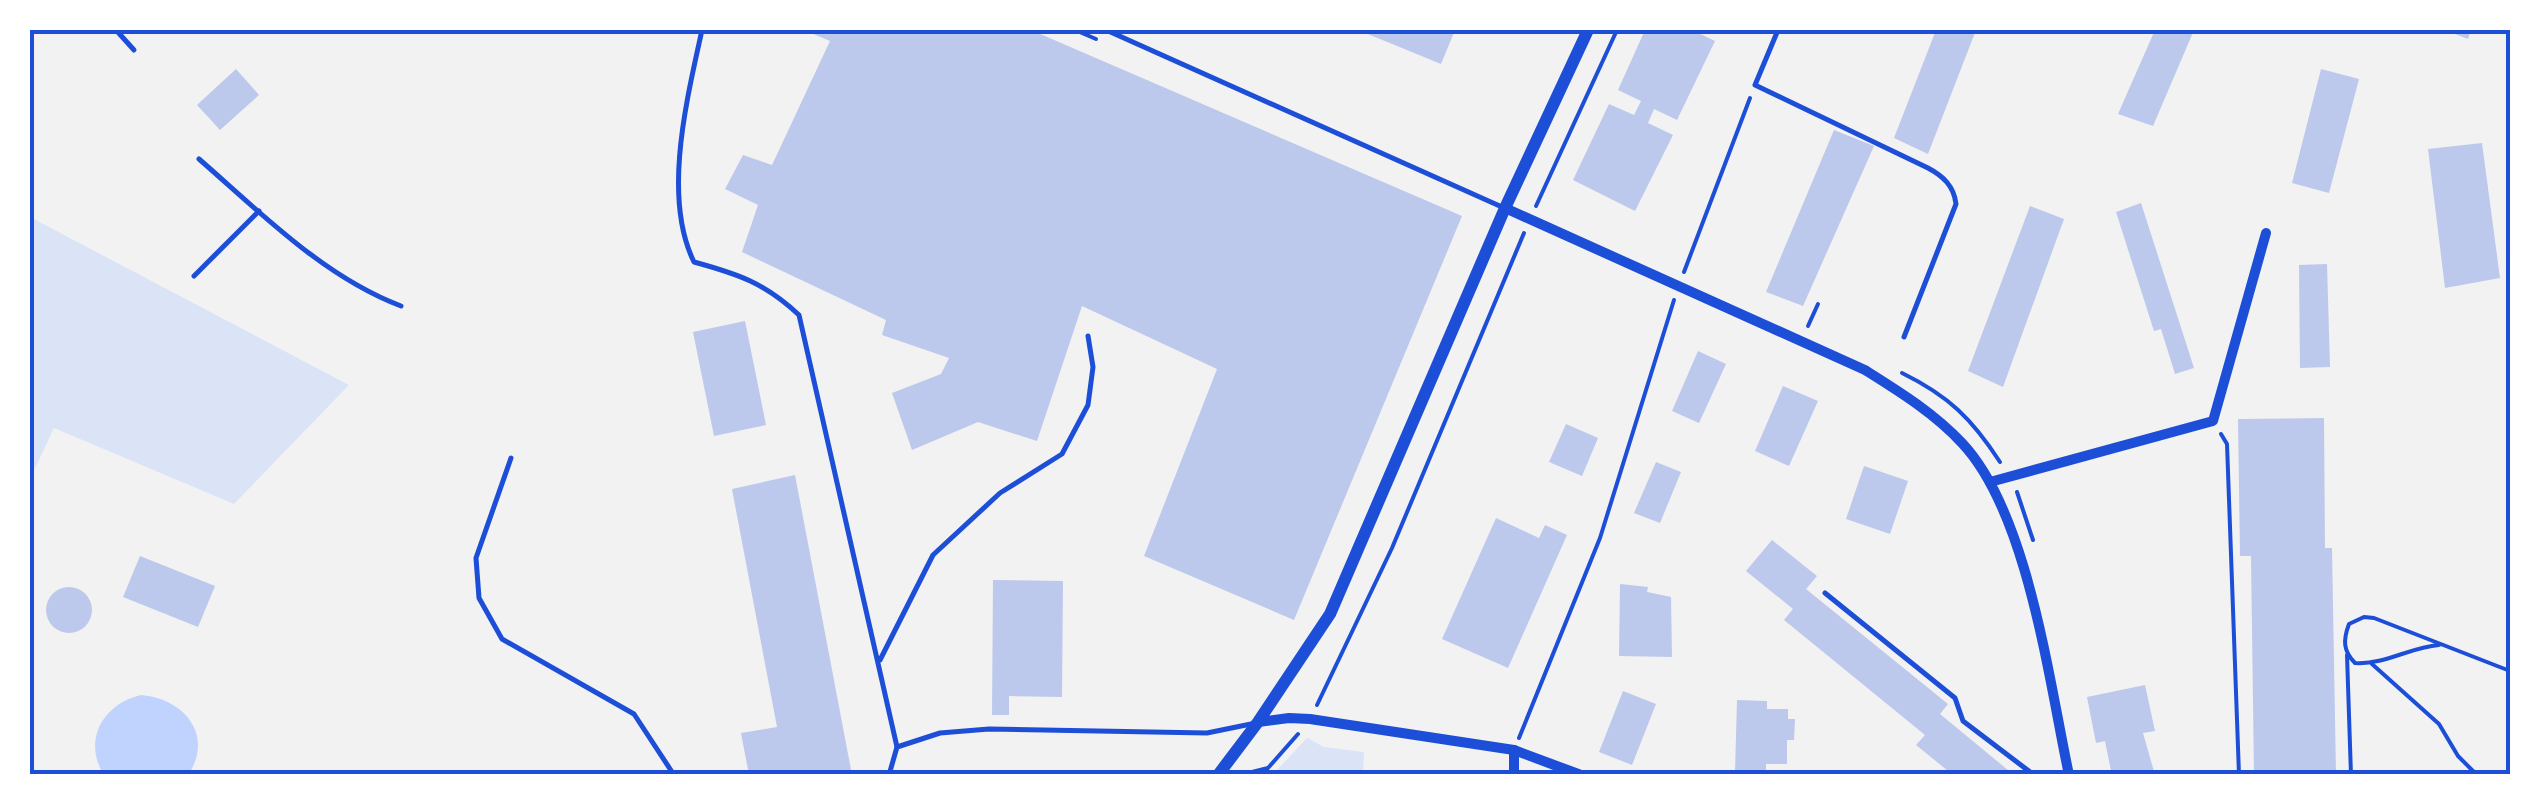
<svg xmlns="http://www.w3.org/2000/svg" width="2540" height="805" font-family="'Work Sans',sans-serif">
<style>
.green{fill:#dbe4f7}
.water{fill:#bfd3fe}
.building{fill:#bdc9ec}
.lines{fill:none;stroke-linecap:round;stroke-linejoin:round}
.path{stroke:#1d4ed8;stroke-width:4}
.service{stroke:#1d4ed8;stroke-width:5}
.minor{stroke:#1d4ed8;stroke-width:10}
.tertiary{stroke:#1d4ed8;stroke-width:12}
.neatline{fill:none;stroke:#1d4ed8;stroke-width:4}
</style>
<rect width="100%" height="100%" fill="#f2f2f2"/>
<g class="green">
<path d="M30,217L349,385L234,504L54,428L30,479Z"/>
<path d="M1307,738L1324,747L1364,752L1363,775H1267L1276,771Z"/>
</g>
<path class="water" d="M141,695C183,698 215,735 188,775H104C82,740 103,704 141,695Z"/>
<g class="building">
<path d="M804,30H1031L1462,216L1294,620L1144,556L1217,369L1082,306L1037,441L978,422L912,450L892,393L941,374L949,358L882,335L886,320L742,252L758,205L725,189L743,155L772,165L830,41Z"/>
<path d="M1358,30H1455L1441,64Z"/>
<path d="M1645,30H1692L1715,41L1677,120L1654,109L1648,123L1673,135L1635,211L1573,180L1609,104L1634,115L1641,101L1618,90Z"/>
<path d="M1936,30H1976L1928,154L1894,138Z"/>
<path d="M2155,30H2194L2153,126L2118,114Z"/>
<path d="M2444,30H2471L2468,39Z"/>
<path d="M236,69L259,95L220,130L197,105Z"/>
<path d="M2321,69L2359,79L2329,193L2292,183Z"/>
<path d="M1834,130L1874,146L1803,306L1766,292Z"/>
<path d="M2482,143L2500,278L2445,288L2428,149Z"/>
<path d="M2141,203L2194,368L2175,374L2161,329L2154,331L2116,212Z"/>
<path d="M2030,206L2064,219L2003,387L1968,371Z"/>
<path d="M2327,264L2330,367L2300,368L2299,265Z"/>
<path d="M745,321L766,425L714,436L693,332Z"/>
<path d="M1698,351L1726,364L1699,423L1672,411Z"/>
<path d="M1783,386L1818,401L1789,466L1755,451Z"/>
<path d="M2324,418L2325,548H2332L2336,775H2254L2251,556H2240L2238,419Z"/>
<path d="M1566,424L1598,438L1582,476L1549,462Z"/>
<path d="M1656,462L1681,472L1660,523L1634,513Z"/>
<path d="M1864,466L1908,481L1890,534L1846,519Z"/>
<path d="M795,475L852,775H749L741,733L777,727L732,489Z"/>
<path d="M1496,518L1539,538L1545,525L1567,535L1508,668L1442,639Z"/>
<path d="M1772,540L1817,576L1806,589L1948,704L1940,714L2014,775H1953L1916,745L1925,735L1784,620L1793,609L1746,571Z"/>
<path d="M140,556L215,586L198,627L123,597Z"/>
<path d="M993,580L1063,581L1062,697L1009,696V715H992Z"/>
<path d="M1620,584L1648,587L1647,592L1671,597L1672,657L1619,656Z"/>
<circle cx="69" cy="610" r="23"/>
<path d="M2145,685L2155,731L2143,733L2155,775H2099L2111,771L2105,741L2096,743L2087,697Z"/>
<path d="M1623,691L1656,704L1632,765L1599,752Z"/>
<path d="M1737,700L1767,701V709H1788V719H1795L1794,740H1787V764H1766V773L1735,772Z"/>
</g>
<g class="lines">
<g class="path">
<path d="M1075,30L1096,39"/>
<path d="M1536,206L1617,30"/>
<path d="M1684,272L1750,98"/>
<path d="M1808,326L1818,304"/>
<path d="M1902,373C1949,396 1972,419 2000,462"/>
<path d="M2221,434L2227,444L2239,775"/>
<path d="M2017,492L2033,540"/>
<path d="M2439,645C2410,647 2385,665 2355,663C2343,651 2343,640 2349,624L2364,617L2374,618L2510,671"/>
<path d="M2347,655L2351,775"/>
<path d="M2372,664L2439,724L2458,756L2477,775"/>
<path d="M1317,705L1392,548L1524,233"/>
<path d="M1519,738L1600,538L1674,300"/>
<path d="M1240,775L1268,768L1298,734"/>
</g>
<g class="service">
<path d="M116,30L134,50"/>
<path d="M702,30C687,99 662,197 694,262C738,274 765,283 799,315L897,747"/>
<path d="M1106,30L1502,207"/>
<path d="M1778,30L1755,85L1928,168C1943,176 1954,186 1956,204L1904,337"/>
<path d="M199,159C261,213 324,277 401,306"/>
<path d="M194,276L259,211"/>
<path d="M511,458L476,558L479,598L502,639L634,714L674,775"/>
<path d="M1825,593L1955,698L1963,721L2034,775"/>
<path d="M880,660L933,555L1000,493L1062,454L1088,405L1093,367L1088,336"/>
<path d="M889,775L897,747L940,733L989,729L1207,733L1251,724"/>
</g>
<g class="minor">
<path d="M1505,208L1865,370C1900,392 1934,413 1962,443C2028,513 2049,681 2069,775"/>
<path d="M1990,482L2213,421L2266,233"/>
<path d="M1258,722L1289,718L1310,719L1514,750L1581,775"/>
<path d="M1514,775V750"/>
</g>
<path class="tertiary" d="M1218,775L1258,722L1330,614L1505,208L1588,30"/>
</g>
<rect width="2540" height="805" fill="none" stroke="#ffffff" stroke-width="65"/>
<rect x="32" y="32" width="2476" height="740" class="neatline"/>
</svg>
